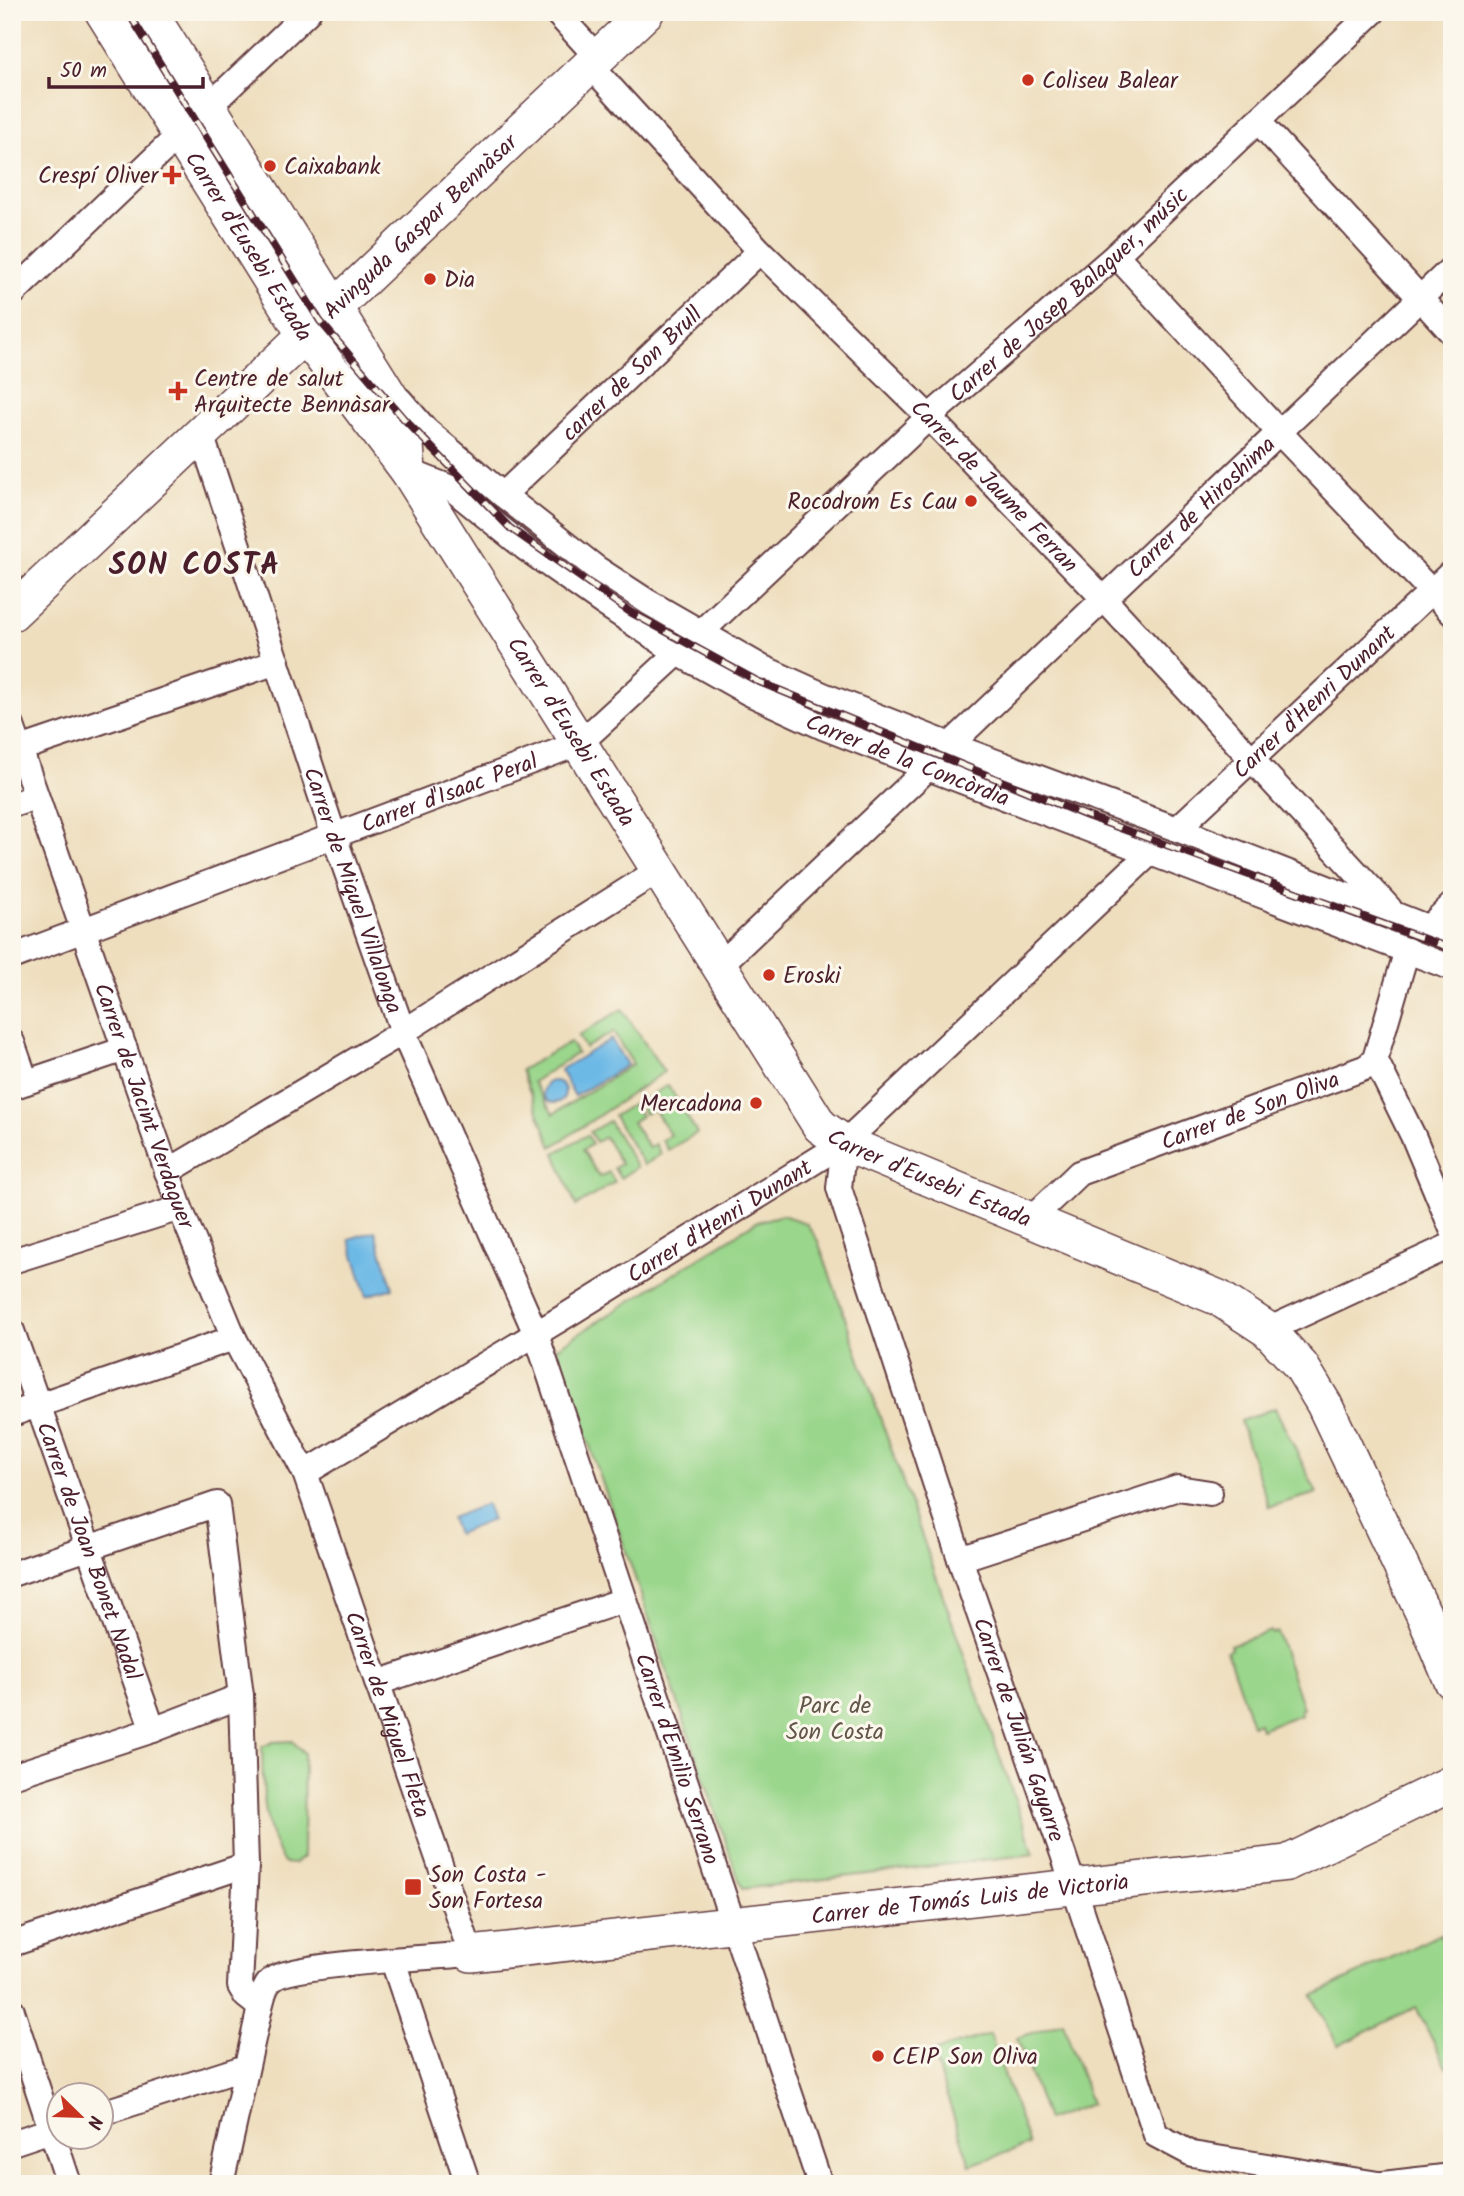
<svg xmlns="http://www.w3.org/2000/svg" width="1464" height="2196" font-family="Kalam,sans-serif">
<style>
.green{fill:#9ad68b;stroke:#727a5b;stroke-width:2}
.water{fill:#6db9e6;stroke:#5c6c88;stroke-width:2}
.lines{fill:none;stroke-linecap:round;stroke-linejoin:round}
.street-casing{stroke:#633c41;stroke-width:28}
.secondary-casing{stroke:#633c41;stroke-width:38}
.street{stroke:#fff;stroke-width:24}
.secondary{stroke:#fff;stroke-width:35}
.rail-casing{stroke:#4a1f2b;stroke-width:8}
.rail{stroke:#fbf7ec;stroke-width:5;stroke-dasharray:16;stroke-linecap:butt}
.poi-dot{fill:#c8321e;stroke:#fbf7ec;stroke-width:2.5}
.labels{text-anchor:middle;stroke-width:6;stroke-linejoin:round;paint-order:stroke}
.poi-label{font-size:23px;fill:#4a1f2b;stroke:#fbf7ec;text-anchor:start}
.street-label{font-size:23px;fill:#4a1f2b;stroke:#fbf7ec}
.park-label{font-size:23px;fill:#625648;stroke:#fbf7ec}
.district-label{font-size:30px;font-weight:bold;letter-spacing:2px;fill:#4a1f2b;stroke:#fbf7ec}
</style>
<rect width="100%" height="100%" fill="#fbf7ec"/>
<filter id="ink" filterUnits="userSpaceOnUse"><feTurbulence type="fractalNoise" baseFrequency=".0143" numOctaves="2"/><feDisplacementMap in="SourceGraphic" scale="14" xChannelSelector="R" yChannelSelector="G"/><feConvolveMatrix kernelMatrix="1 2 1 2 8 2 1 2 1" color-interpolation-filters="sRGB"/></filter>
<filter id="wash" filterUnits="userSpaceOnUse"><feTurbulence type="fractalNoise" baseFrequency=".00686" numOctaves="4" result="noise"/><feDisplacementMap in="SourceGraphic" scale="28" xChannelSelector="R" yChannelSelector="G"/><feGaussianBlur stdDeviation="1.57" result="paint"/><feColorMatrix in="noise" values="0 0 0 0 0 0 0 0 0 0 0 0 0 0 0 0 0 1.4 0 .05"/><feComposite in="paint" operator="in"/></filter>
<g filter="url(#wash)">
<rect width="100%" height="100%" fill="#eedebe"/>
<g class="green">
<path d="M622,1009L664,1072L552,1147L521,1070L570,1042L577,1053L533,1082L553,1114L633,1064L613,1032L585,1048L578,1036Z"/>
<path d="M668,1085L697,1133L668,1150L662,1140L670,1135L654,1109L645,1114L638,1103Z"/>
<path d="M633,1104L641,1116L632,1122L649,1148L655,1144L661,1154L644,1165L614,1116Z"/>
<path d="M609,1121L637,1167L620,1178L614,1168L621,1164L605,1137L596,1142L590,1132Z"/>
<path d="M587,1135L592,1144L583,1150L599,1177L609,1172L615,1182L576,1206L555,1153Z"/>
<path d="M782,1215L806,1223L818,1241L1034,1854L742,1889L556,1348L756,1222Z"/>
<path d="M1275,1408L1317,1493L1269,1507L1240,1421Z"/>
<path d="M1271,1631L1272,1634L1277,1632L1303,1708L1300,1709L1301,1714L1260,1729L1258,1723L1252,1725L1227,1651L1231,1649L1230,1645Z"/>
<path d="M292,1741L304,1753L303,1857L294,1864L284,1863C262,1830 263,1786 262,1747L273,1742Z"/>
<path d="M1440,1934L1452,1958V2064L1446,2067L1416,2007L1338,2046L1312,1996Z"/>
<path d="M1063,2022L1091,2104L1047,2120L1017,2038Z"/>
<path d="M990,2034L1029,2145L970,2165L932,2052Z"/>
</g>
<g class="water">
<path d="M611,1039L627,1065L575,1096L560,1070Z"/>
<circle cx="554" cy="1092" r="11"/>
<path d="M375,1231L393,1288L367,1296L349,1239Z"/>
<path d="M486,1504L492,1520L457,1534L451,1518Z"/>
</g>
</g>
<g filter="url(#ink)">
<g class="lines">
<defs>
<g id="street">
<path d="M556,12L598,58"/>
<path id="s1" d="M590,65L760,251L929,417L1104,599L1389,908"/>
<path d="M1258,121L1452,333"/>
<path d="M1116,255L1279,432L1452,613"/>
<path d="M12,294L308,12"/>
<path d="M400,400L426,430L503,495L596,568L648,602L761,667L823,695L950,745L1177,829L1452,937"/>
<path id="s2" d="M201,434L334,836L403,1032L536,1334L820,2184"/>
<path id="s3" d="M408,471L451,488L525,548L603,603L678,653L749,693L823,727L928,768L1452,968"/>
<path id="s4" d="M503,495L760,251"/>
<path id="s5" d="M701,632L929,417L1116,255L1373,12"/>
<path id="s6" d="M12,726L180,1208L234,1338L305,1473L471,1954C438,1957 291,1964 273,1979C264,1985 263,1997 260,2007L221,2184"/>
<path id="s7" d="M950,745L1452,268"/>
<path d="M20,749L277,662"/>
<path d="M12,805L36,797"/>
<path id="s8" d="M1177,829L1452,572"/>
<path d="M1428,928L1452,905"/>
<path id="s9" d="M12,957L580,743L678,653"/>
<path d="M720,965L928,768"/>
<path d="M12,1042L26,1082"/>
<path d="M1375,1059L1414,1138L1452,1229"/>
<path d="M12,1087L125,1049"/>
<path id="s10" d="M844,1143L839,1188L960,1559L1063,1854L1156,2135L1192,2154L1378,2184"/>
<path d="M167,1172L403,1032L659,870"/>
<path id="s11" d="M1030,1220L1079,1173L1367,1067L1375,1059L1407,950"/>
<path d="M12,1261L180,1208"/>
<path d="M1268,1330L1452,1245"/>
<path id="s12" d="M12,1331L153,1730"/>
<path d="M12,1414L234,1338"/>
<path id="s13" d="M305,1473L567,1315L844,1143L1151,852"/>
<path d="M960,1559L1178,1488L1210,1493"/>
<path d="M12,1574L217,1504L241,1696L246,1865L240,1986L246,1996L260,2007"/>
<path d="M377,1683L624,1600"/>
<path d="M12,1776L153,1730L241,1696"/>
<path d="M12,1944L246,1865"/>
<path d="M393,1961L468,2184"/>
<path d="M12,2011L69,2184"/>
<path d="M102,2113L246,2067"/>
<path d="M12,2143L60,2127"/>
<path d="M1383,2184L1452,2176"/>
</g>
<g id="secondary">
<path id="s14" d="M103,12L305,335L408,471L820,1126L844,1143L1219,1298L1268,1330L1301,1366L1324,1404L1425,1617L1452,1681"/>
<path d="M149,12L404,419L408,471"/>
<path id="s15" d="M12,613L646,12"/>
<path id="s16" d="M471,1954L1287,1863L1452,1783"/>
</g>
</defs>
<use href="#street" class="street-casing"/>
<use href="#secondary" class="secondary-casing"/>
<use href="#street" class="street"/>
<use href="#secondary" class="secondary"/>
<defs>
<path id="rail" d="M128,12L320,321L404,419L510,528L630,612L757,681L1087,816L1452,949"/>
</defs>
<use href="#rail" class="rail-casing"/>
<use href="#rail" class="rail"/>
</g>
</g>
<g class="poi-dot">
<circle cx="1028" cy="80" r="7"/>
<circle cx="270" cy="166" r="7"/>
<path d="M168.5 164.5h7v7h7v7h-7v7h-7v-7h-7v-7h7z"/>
<circle cx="430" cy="279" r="7"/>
<path d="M174.5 380.5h7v7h7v7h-7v7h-7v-7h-7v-7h7z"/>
<circle cx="971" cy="501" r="7"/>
<circle cx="769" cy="975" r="7"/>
<circle cx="756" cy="1103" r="7"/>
<rect x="404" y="1878" width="18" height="18" rx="3.5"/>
<circle cx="878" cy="2056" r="7"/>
</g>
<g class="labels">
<g class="poi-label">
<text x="1042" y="88">Coliseu Balear</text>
<text x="284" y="174">Caixabank</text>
<text x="158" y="183" text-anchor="end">Crespí Oliver</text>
<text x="444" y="287">Dia</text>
<text x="194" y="386">Centre de salut<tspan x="194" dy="26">Arquitecte Bennàsar</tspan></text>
<text x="957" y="509" text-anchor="end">Rocodrom Es Cau</text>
<text x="783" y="983">Eroski</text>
<text x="742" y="1111" text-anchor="end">Mercadona</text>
<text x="429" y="1882">Son Costa -<tspan x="429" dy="26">Son Fortesa</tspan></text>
<text x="892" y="2064">CEIP Son Oliva</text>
</g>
<g class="street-label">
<text dy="8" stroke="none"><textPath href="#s15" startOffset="562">Avinguda Gaspar Bennàsar</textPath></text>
<text dy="8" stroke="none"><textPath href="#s14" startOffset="276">Carrer d'Eusebi Estada</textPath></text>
<text dy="8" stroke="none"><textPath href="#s5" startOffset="499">Carrer de Josep Balaguer, músic</textPath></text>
<text dy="8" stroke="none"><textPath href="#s4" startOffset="177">carrer de Son Brull</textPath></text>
<text dy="8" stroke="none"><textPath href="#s1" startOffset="584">Carrer de Jaume Ferran</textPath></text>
<text dy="8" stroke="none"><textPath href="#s7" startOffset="346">Carrer de Hiroshima</textPath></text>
<text dy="8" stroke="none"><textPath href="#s8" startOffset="187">Carrer d'Henri Dunant</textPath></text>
<text dy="8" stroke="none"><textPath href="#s14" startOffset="859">Carrer d'Eusebi Estada</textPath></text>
<text dy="8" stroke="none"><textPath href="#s3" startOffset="581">Carrer de la Concòrdia</textPath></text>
<text dy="8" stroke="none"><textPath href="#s9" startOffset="467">Carrer d'Isaac Peral</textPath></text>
<text dy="8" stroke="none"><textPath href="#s2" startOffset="481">Carrer de Miquel Villalonga</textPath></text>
<text dy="8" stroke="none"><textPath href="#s6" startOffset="402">Carrer de Jacint Verdaguer</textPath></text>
<text dy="8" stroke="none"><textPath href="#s11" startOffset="250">Carrer de Son Oliva</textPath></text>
<text dy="8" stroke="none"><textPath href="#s14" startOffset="1447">Carrer d'Eusebi Estada</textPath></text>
<text dy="8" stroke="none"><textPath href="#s13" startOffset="485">Carrer d'Henri Dunant</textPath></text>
<text dy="8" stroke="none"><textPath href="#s12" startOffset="233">Carrer de Joan Bonet Nadal</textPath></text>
<text dy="8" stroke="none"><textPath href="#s6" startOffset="1059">Carrer de Miguel Fleta</textPath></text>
<text dy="8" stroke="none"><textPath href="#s10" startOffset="616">Carrer de Julián Gayarre</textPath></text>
<text dy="8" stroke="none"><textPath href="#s2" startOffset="1409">Carrer d'Emilio Serrano</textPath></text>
<text dy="8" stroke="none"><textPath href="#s16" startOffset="502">Carrer de Tomás Luis de Victoria</textPath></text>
</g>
<g class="park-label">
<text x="835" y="1713">Parc de<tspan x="835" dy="26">Son Costa</tspan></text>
</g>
<g class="district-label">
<text x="195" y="574">SON COSTA</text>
</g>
</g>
<rect width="1464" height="2196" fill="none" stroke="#fbf7ec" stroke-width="42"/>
<g transform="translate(80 2116) rotate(113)"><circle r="33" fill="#fbf7ec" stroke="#b4a19f" stroke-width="2"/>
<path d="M0-5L12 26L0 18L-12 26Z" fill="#c8321e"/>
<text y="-10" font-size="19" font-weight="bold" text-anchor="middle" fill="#4a1f2b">N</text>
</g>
<path d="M49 77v10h154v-10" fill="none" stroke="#4a1f2b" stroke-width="3.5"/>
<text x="60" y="77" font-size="21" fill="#4a1f2b" stroke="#fbf7ec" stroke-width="5" paint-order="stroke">50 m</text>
</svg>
